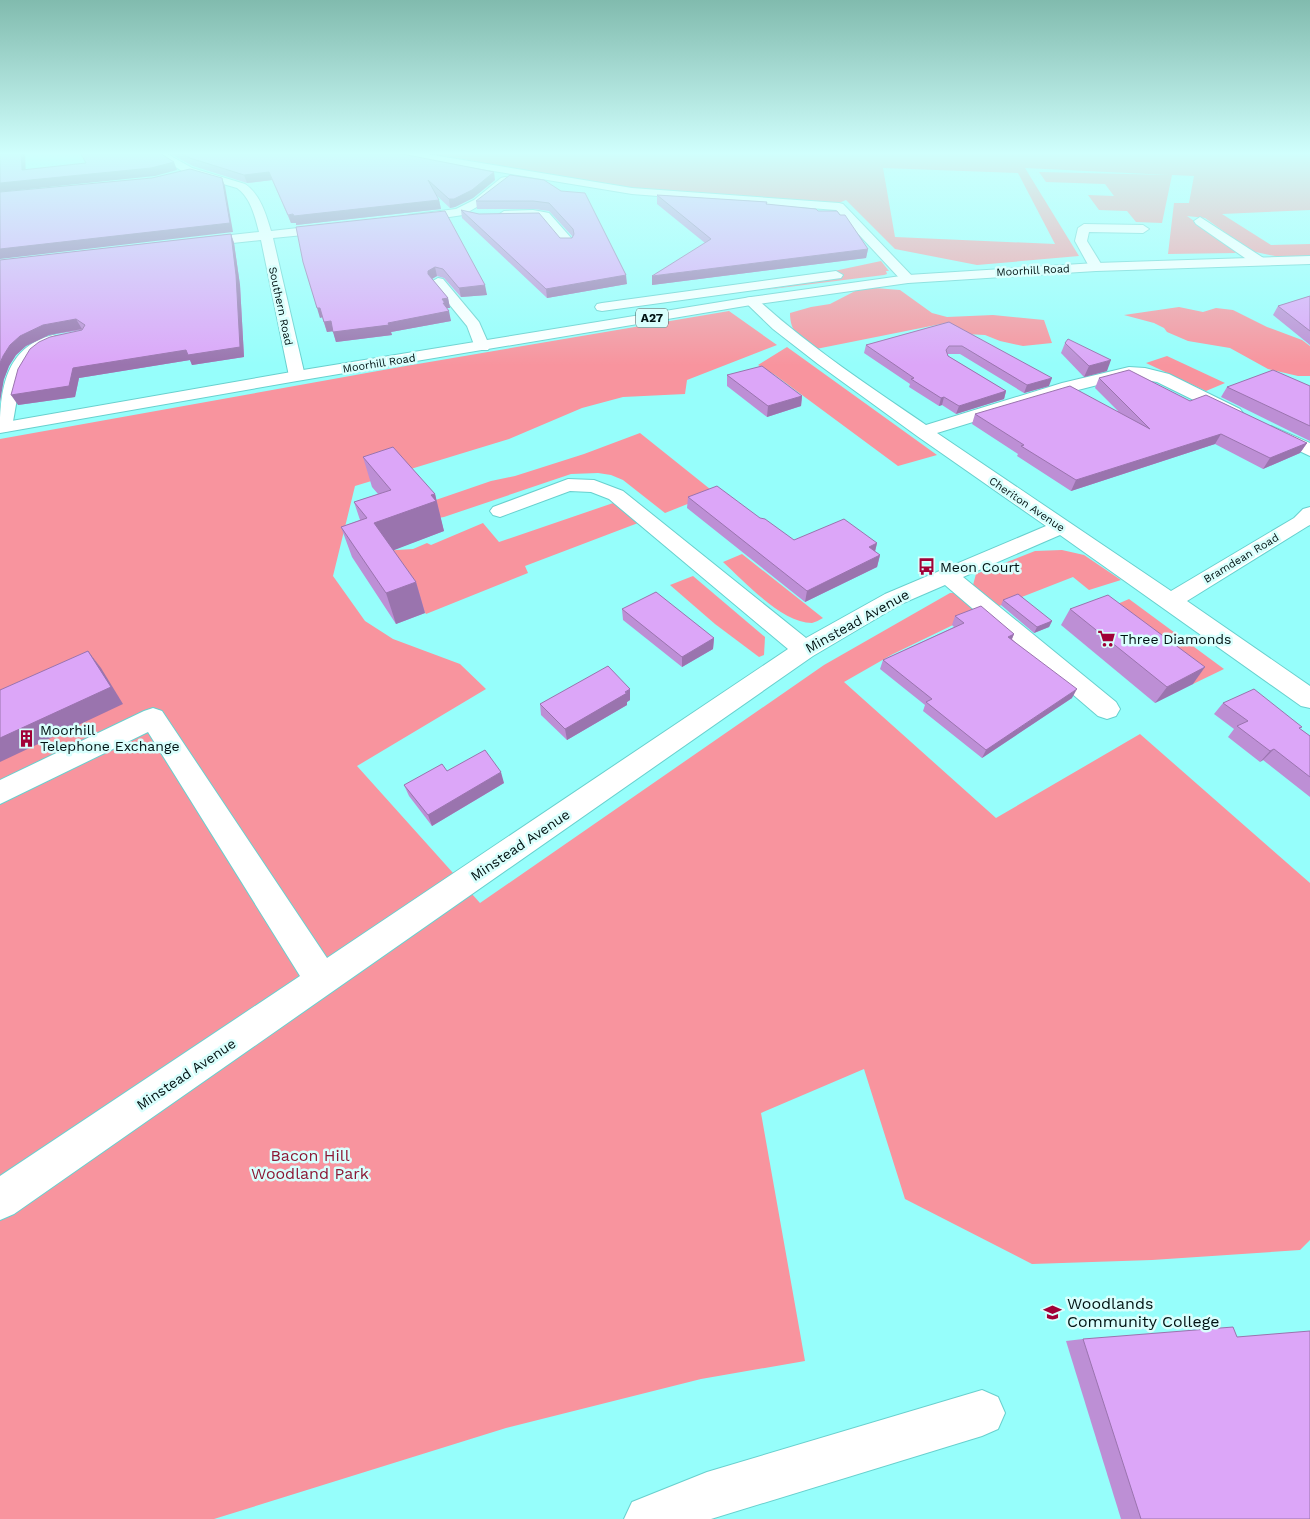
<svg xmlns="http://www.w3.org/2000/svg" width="1310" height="1519" font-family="'Work Sans',sans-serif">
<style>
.green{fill:#f8949e;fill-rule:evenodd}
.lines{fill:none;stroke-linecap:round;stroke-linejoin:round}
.minor-casing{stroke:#68d0ce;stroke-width:2}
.major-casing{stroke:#68d0ce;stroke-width:2}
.minor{fill:#fff;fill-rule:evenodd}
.major{fill:#fff;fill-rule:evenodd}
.wall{fill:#bd8fd5}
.shaded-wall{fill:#9a74ae}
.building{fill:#dca6f8;stroke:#9a74ae}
.labels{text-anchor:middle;stroke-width:5;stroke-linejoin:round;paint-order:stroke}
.far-street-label{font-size:11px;fill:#001212;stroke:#d9fffd}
.shield{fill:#d9fffd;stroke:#415958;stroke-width:1}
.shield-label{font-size:12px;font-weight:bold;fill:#001212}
.poi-label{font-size:14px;fill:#001212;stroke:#d9fffd;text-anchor:start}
.street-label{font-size:14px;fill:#001212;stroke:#d9fffd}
.near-park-label{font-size:16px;fill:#8c1834;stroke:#d9fffd}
.near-poi-label{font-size:16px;fill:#001212;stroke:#d9fffd;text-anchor:start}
</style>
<rect width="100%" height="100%" fill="#96fefb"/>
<g class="green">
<path d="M409,152H1310V210L1222,214L1271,245L1310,244V256H1275L1251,251L1205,218L1187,216L1234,249L1236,253L1168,254L1174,203H1189L1194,176L1172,175L1162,223L1136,222L1127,211L1099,210L1088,195L1114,196L1105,184L1046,182L1039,172L1170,175L1025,168L1079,256L977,265L895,249L846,200L836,204L599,185ZM883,168L1018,173L1055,244L895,237Z"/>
<path d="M881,261L889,271H886L887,274L884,275L764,290L841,277L834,271Z"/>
<path d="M863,287L900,290L932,313L947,317L993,315L1044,320L1052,343L1023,346L1000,341L985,335L966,334L946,323L816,349C800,338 790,333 790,313L811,307L830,304Z"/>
<path d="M1179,307L1203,312L1216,308L1233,310L1267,327L1302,340L1310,346V376H1298L1268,369L1230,348L1188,341L1167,332L1164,328L1154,323L1124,315Z"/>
<path d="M729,311L777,345L687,380L685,394L623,397L582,408L509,439L355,486L333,576L365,621L393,639L460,664L486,689L357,766L480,903L824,665L950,593H956L984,610L893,654L844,682L996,818L1140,734L1310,883V1240L1300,1250L1152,1260L1032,1264L905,1199L864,1069L761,1113L805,1361L701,1379L506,1428L214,1519H0V439L400,367Z"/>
<path d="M787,347L937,455L898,466L775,375L758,365Z"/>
<path d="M1167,356L1225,383L1206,391L1146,363Z"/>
<path d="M640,433L715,493L665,513L623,480L611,475L598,473L571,474L444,517L438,518L427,503L491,481L515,476L584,454Z"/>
<path d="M622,500L646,520L525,566L528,573L426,614L381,551L413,549L427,543L431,545L483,523L499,542Z"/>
<path d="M1062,550L1084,555L1121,580L1089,590L1073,577L999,606L973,585L976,574L1035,551Z"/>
<path d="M742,554L823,618C819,620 816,622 812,623C782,623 745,582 723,562Z"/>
<path d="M693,576L765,637L764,655L759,657L715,624L670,585Z"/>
<path d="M1129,599L1224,669L1193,684L1099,612Z"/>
</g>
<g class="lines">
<defs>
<g id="minor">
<path d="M152,152H164L192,168L245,184C260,194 266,214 271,231L334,224L340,228L334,232L273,238L305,376L303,380H291L289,376L261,240L195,247L189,243L195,239L259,232C255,217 251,198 237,188L185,173Z"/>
<path d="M391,152H414L632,188L839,203L843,204L915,279L908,283L903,282L836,210L632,194L396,155Z"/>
<path d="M505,177L509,178L511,180L509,182L482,204L463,215L409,223L403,219L409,215L456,209L474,200L501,178Z"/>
<path d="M533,210L549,213L572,239L573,242L572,245H562L541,219H504L498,215L504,211Z"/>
<path d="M1200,217L1265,259L1267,262L1265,265H1255L1196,224L1194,221Z"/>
<path d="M1084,224L1143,225L1149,229L1143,233L1089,232L1087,241L1103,267L1096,271L1091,270L1075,241L1078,228Z"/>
<path d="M836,271L843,275L841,278L602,311L597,310L595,307L597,304L602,303Z"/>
<path d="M438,278L443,279L479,322L490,347L488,350H476L467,326L431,282Z"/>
<path d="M751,297L756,298C808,346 868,385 926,425L1062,383L1129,367L1145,368L1169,374L1240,409L1243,413L1240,417L1234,418L1228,417L1157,382L1129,377L1074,391L937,433L1171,591L1294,518L1303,509L1310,507V525L1308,526L1187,601L1310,686V708L1301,706L1060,535L963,577L1116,702L1120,709L1116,716L1107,719L1098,716L945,585L901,604L813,656L14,1214L0,1220V1176L300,976L148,732L0,804V780L144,711L153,708L162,711L327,958L788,649L609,499L591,492L570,491L500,517L493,515L490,511L493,507L568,479L594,480L623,491L806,638L885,594L1046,526L917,436L818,364L773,329L744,301L746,298Z"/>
<path d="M53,335L59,337L61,340C57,346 42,350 35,357C18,374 17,404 12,427L9,431L0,432C0,390 5,347 53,335Z"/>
<path d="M1271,426L1310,443V456L1265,435L1262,431L1265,427Z"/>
<path d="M982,1390L998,1397L1005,1413L998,1429L982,1436L711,1519H624L632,1502L707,1472Z"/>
</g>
<path id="major" d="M1310,256V264L1096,271L908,283L751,305L297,381L0,433V423L297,371L751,297L908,275L1096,263Z"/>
</defs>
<use href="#minor" class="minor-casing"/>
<use href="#major" class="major-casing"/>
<use href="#minor" class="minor"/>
<use href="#major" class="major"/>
</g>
<g class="wall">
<path d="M167,152H392L495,180L473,198L455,207L450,208L435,194L439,200L441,209L296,225V223H291L272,180L247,183L193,166Z"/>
<path d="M544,180L627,284L547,298L462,218L461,210L560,238H572L573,237L549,211L534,209H477L476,201Z"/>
<path d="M657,195L767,202V204L840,215L868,249L866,258L652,285L705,243L657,204Z"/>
<path d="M445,211L487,295L461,297L444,278L437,276L432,279L448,298L450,308H446L451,321L391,332L392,335L336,342L333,331L327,332L322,317L320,318Z"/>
<path d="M231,234L234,243L240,285L244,357L192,365L190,360L79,378L75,397L18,405L82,330L49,335L26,346L16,355L9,366L4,379L0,260Z"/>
<path d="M1310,296V345L1273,315L1278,306Z"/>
<path d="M949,322L1049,386L1024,393L960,354H948V356L1006,391L1004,399L956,414L942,405L939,406L909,387L910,384L864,353L866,345Z"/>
<path d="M1065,343L1107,371L1084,377L1061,353Z"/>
<path d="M727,375L802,396L801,406L767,417L727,386Z"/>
<path d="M1099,378L1190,401L1307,443L1300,453L1263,469L1215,444L1071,491L1017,456L1018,454L972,424L975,414L1118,411L1095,388Z"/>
<path d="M1310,386V441L1221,397L1227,387Z"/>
<path d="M363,457L435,494L442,524L444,531L393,550L416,582L425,613L396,624L352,557L341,527L360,520L354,502L378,494L372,487Z"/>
<path d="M688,497L794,540L877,543L875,552L880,555L877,567L805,602L687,508Z"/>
<path d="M1003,600L1052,621L1049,627L1034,633L1001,605Z"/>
<path d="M622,609L714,638L713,649L682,667L623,620Z"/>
<path d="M1070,609L1193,684L1155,703L1061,625Z"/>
<path d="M955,616L1014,634L1012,639L1072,698L982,758L923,711L925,705L880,669L883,660L954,627L952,625Z"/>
<path d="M630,700L627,702V705L567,740L541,715L540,704Z"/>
<path d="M1223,703L1300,729L1310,736V797L1263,760L1260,762L1228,737L1234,729L1214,714Z"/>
<path d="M447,771L504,783L432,826L409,796L404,785Z"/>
<path d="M1237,1337L1310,1519H1121L1066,1341L1083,1339Z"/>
</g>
<g class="shaded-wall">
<path d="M21,152H25L26,179L22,170Z"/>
<path d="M174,162L177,170L155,176L0,192V183Z"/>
<path d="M269,172L272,180L247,183L244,175Z"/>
<path d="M494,172L495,180L473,198L455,207L450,208L449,199Z"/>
<path d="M222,178L225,186L233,232L0,259V249Z"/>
<path d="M439,200L441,209L296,225V223H291L288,215Z"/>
<path d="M231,234L234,243L240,285L244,357L192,365L190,360L79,378L75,397L18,405L11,395L73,368Z"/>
<path d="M868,249L866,258L652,285V276Z"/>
<path d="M435,267L437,276L430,280L428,274V271Z"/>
<path d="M626,275L627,284L547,298L546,289Z"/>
<path d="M485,285L487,295L461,297L459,288Z"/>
<path d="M448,298L450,308H446L449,311L451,321L391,332L392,335L336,342L333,332L388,323L442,299Z"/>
<path d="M317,308H320L323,317L320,318Z"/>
<path d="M76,319L82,329L49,335L26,346L16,355L9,366L4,379L0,402V363L3,356L10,345L20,336L43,325Z"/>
<path d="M331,321L334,331L327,332L324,322Z"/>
<path d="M1111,360L1107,371L1084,377L1089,366Z"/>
<path d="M1052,378L1049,386L1024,393L1027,385Z"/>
<path d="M1006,391L1004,399L956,414L959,406Z"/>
<path d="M802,396L801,406L767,417L768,406Z"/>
<path d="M944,397L942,405L939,406L941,398Z"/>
<path d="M1221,434L1215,444L1071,491L1076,480Z"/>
<path d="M1307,443L1300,453L1263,469L1270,458Z"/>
<path d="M435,494L444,531L384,554L374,523Z"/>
<path d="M877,543L874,555L869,547Z"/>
<path d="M880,555L877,567L805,602L807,591Z"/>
<path d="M416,582L425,613L396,624L386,593Z"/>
<path d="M1052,621L1049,627L1034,633L1037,627Z"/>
<path d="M1014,634L1010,643L1008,637Z"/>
<path d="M714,638L713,649L682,667V657Z"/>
<path d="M88,651L101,668L123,704L0,762V738Z"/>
<path d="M1205,667L1193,684L1155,703L1167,687Z"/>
<path d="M630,689V700L627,702V705L567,740L565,729Z"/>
<path d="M1077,689L1072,698L982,758L986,750Z"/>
<path d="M1274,749L1263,760L1260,762L1270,751Z"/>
<path d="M501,772L504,783L432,826L428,815Z"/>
</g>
<g class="building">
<path d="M0,152H21L22,170L86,163L80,152H158L174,162L151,168L0,183Z"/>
<path d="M178,152H392L494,172L472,190L454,199H449L428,180L439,200L294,216L293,214L288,215L269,172L244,175L190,158Z"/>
<path d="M190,169L222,178L230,223L0,249V192L152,178Z"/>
<path d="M510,175L544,180L561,191L585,193L626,275L546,289L461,210L479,214L539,213L560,238H572L574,234L573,229L549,203L533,201H476Z"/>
<path d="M657,195L767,202L766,204L816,209L818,211H837L840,215H845L868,249L652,276L711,239Z"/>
<path d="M445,211L485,285L459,288L443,269L435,267L428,271V274L448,298L442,299L445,303H443L449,311L388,323L389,325L333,332L331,321L324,322L320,308H317L303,262L296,227Z"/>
<path d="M231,234L236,275L240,347L188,355L186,350L73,368L69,386L11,395L18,369L30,349L39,342L50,337L82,330L85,325L76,319L43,325L20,336L10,345L3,356L0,363V260Z"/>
<path d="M1310,296V331L1278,306Z"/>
<path d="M949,322L1052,378L1027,385L962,346H949L946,350L948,356L1006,391L959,406L944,397L941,398L911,379L914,378L866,345Z"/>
<path d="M1068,339L1111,360L1089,366L1065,343Z"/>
<path d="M762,366L802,396L768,406L727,375Z"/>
<path d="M1129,370L1190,401L1206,395L1307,443L1270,458L1221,434L1076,480L1021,446L1024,445L975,414L1070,386L1150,429L1099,378Z"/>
<path d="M1273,370L1310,386V426L1227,387Z"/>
<path d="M393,447L435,494L431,495L436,501L374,523L416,582L386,593L341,527L367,518L354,502L391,490L363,457Z"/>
<path d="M717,486L760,518L765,519L794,540L844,519L877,543L869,547L880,555L807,591L688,497Z"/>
<path d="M656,592L714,638L682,657L622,609Z"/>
<path d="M1018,594L1052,621L1037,627L1003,600Z"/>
<path d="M1108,595L1205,667L1167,687L1070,609Z"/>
<path d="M981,606L1014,634L1008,637L1077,689L986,750L926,702L932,699L883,660L964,623L955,616Z"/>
<path d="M88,651L111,687L0,738V690Z"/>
<path d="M608,666L630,689L625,692L627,693L565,729L540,704Z"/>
<path d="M1254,689L1302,727L1299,728L1310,736V777L1274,749L1270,751L1237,726L1248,721L1223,703Z"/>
<path d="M485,750L501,772L428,815L404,785L442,764L447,771Z"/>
<path d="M1233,1327L1237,1337L1310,1331V1519H1141L1083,1339Z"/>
</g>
<linearGradient id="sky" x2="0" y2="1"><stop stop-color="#81bbae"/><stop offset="0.42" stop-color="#d0fffd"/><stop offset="1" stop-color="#d0fffd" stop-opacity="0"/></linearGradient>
<rect width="1310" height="365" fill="url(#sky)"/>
<defs>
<symbol id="bus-bare" viewBox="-9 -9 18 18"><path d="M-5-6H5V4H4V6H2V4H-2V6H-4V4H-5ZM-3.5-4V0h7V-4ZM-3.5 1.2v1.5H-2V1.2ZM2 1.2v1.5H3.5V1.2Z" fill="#a10137" stroke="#d9fffd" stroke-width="2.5" paint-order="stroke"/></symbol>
<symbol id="supermarket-bare" viewBox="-9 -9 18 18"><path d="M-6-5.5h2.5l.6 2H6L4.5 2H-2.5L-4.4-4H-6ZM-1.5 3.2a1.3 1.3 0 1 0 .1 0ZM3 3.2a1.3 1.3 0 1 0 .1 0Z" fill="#a10137" stroke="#d9fffd" stroke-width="2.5" paint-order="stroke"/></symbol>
<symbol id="building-bare" viewBox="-9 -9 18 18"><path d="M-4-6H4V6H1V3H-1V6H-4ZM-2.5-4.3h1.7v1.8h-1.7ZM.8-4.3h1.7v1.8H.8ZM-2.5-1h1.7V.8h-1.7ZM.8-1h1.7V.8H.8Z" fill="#a10137" stroke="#d9fffd" stroke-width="2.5" paint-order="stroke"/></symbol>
<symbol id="school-bare" viewBox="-9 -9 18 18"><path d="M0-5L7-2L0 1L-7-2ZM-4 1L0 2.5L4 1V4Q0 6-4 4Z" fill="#a10137" stroke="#d9fffd" stroke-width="2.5" paint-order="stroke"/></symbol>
</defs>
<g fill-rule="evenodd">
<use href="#bus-bare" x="914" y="554" width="25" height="25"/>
<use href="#supermarket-bare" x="1094" y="626" width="25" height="25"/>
<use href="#building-bare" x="14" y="726" width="25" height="25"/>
<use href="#school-bare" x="1040" y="1300" width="25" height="25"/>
</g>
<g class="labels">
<g class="far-street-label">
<text transform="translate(1033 270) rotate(-3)" y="4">Moorhill Road</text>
<text transform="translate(281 306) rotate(78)" y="4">Southern Road</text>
<text transform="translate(379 363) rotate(-9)" y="4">Moorhill Road</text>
<text transform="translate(1027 504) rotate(34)" y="4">Cheriton Avenue</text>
<text transform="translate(1241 558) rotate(-31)" y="4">Bramdean Road</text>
</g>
<rect class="shield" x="636" y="308.5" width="32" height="19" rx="4"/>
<g class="shield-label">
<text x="652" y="322">A27</text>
</g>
<g class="poi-label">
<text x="940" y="572">Meon Court</text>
<text x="1120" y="644">Three Diamonds</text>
<text x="40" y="735">Moorhill<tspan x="40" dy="16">Telephone Exchange</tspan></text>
</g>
<g class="street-label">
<text transform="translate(857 621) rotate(-29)" y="5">Minstead Avenue</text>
<text transform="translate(520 845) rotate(-34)" y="5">Minstead Avenue</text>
<text transform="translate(186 1074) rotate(-34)" y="5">Minstead Avenue</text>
</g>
<g class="near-park-label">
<text x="310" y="1161">Bacon Hill<tspan x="310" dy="18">Woodland Park</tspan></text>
</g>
<g class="near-poi-label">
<text x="1067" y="1309">Woodlands<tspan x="1067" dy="18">Community College</tspan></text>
</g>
</g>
</svg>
